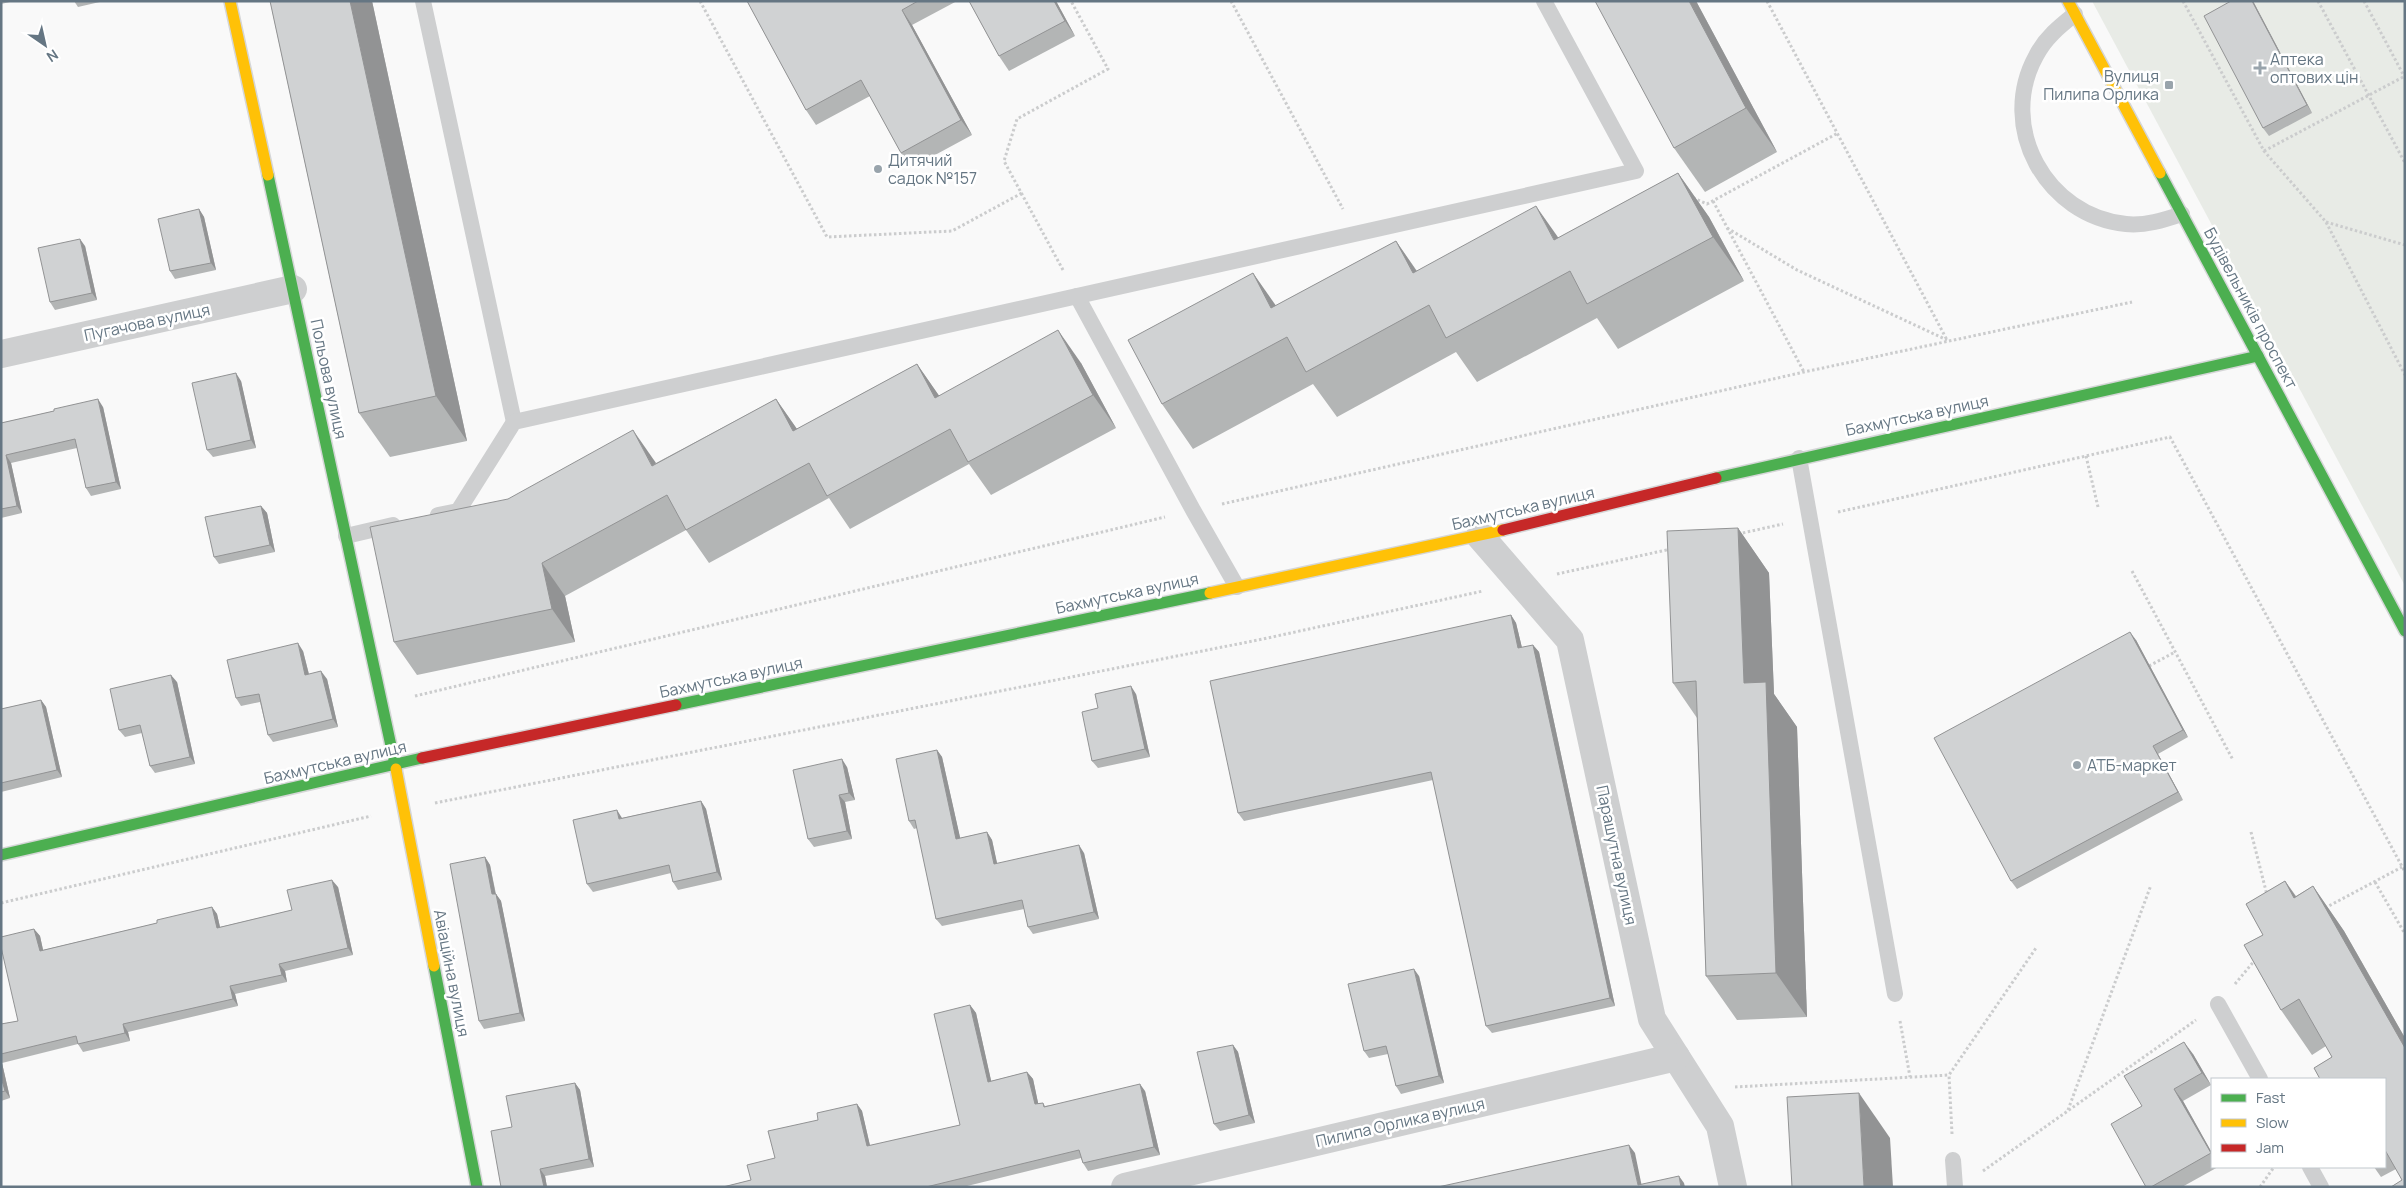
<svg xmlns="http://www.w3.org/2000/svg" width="2406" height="1188" font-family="Manrope,sans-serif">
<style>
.green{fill:#e8ebe6}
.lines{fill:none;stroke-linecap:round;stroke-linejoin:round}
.fast-casing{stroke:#d5d6d7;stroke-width:14}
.slow-casing{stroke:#d5d6d7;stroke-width:14}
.jam-casing{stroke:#d5d6d7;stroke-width:14}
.path{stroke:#cbcccd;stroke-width:3;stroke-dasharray:2.5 2.5;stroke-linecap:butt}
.lane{stroke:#cecfd0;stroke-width:16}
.street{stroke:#cecfd0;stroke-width:28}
.fast{stroke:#4caf50;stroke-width:11}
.slow{stroke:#ffc107;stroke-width:11}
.jam{stroke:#c62828;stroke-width:11}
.wall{fill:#b3b5b5}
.shaded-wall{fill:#929394}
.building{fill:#d0d2d3;stroke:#929394}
.poi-dot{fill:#99a4ac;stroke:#fff;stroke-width:2}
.labels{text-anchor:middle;stroke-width:5;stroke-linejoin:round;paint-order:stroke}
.poi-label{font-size:16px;fill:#657683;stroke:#fff;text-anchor:start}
.street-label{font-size:16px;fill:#657683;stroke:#fff}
</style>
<rect width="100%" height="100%" fill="#f9f9f9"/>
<path class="green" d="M2092,1H2405L2404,584Z"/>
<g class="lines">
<defs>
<g id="fast">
<path d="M2160,173L2405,631"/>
<path d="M268,175L396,769"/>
<path d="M1716,478L2258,356"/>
<path d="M676,705L1210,593"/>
<path d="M1,855L422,758"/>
<path d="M434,966L477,1187"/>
</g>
<g id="slow">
<path d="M230,1L268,175"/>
<path d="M2068,1L2160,173"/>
<path d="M1210,593L1503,530"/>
<path d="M396,769L434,966"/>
</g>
<g id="jam">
<path d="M1503,530L1716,478"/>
<path d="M422,758L676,705"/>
</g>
</defs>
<use href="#fast" class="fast-casing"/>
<use href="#slow" class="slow-casing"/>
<use href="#jam" class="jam-casing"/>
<g class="path">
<path d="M700,1L827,237L952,231L1022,193"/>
<path d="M1231,1L1343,209"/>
<path d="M1767,1L1947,340"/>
<path d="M2183,1L2264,151L2326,222L2405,375"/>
<path d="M2318,1L2405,163"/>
<path d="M2364,1L2404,76"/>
<path d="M2264,151L2405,76"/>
<path d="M1693,198L1707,204L1838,133"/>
<path d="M1713,201L1804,372"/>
<path d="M2326,222L2405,245"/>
<path d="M1727,228L1797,270L1947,340"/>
<path d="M1063,270L1004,161L1017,119L1108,69L1071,1"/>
<path d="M2086,456L2098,507"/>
<path d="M1222,504L1804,372L2132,302"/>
<path d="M1838,512L2170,437L2405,872"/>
<path d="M1738,534L1783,524"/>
<path d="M2132,571L2233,760"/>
<path d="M1557,574L1671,549"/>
<path d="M2149,666L2175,652"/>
<path d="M415,696L1165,517"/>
<path d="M435,803L1263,639L1483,591"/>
<path d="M2251,832L2267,895"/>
<path d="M2375,882L2405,934"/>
<path d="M1,903L371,816"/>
<path d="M2325,908L2402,867"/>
<path d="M2235,984L2255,960"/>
<path d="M1900,1021L1910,1077"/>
<path d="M1735,1087L1949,1075"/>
<path d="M2068,1110L2151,885"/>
<path d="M1952,1134L1949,1075L2036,948"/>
<path d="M1983,1171L2196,1020"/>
<path d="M2260,1187L2274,1167"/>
</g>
<g class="lane">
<path d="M423,1L514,422"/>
<path d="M2075,14C2060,26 2045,38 2036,56C1997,127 2046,216 2126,224C2145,226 2164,220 2182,214"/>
<path d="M1077,296L1193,510L1237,587"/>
<path d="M1799,458L1895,994"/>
<path d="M438,515L458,511L514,422L1636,171L1544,1"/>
<path d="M346,536L393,525"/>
<path d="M2218,1004L2260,1079"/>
<path d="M1953,1160L1955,1187"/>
<path d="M2310,1167L2321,1187"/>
</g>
<g class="street">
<path d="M1,354L293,289"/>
<path d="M1480,536L1570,640L1652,1019L1720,1126L1733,1187"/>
<path d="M1125,1187L1676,1057"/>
</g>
<use href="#fast" class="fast"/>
<use href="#slow" class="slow"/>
<use href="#jam" class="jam"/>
</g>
<g class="wall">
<path d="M1,1H14L1,4Z"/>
<path d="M74,1H104L78,7Z"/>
<path d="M270,1H372L467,441L390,457L359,413Z"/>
<path d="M747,1H957L912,25L972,135L911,168L901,153L870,96L816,125L806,110Z"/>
<path d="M969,1H1056L1075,36L1009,71L999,56Z"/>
<path d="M1696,1L1777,152L1705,192L1674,148Z"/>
<path d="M2253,1L2312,113L2269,136L2263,128Z"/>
<path d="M1678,173L1709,217L1744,281L1618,349L1597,318L1477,382L1456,352L1337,417L1313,384L1193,449L1162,404L1253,273L1275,306L1396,241L1417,271L1558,238Z"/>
<path d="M199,209L204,217L216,270L175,279L170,271Z"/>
<path d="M85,246L97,300L55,310L50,302Z"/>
<path d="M1081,363L1116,428L991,495L969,464L850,529L829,498L709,563L686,530L565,596L575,642L417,675L394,642L508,499L656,463L776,399L797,429L917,364L939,396Z"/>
<path d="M241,381L256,448L213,457L207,450Z"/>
<path d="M103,407L121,489L91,496L86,488L77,448L11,463L22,513L1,518V423L54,411Z"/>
<path d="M261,506L267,513L275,552L219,564L214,557Z"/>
<path d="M1738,528L1769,573L1774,694L1797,727L1807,1017L1737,1020L1706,976L1697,718L1673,683Z"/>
<path d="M1511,615L1516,623L1522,648L1533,645L1539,652L1615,1006L1492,1033L1486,1026L1433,780L1244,821L1238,813Z"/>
<path d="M2136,640L2188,737L2158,754L2183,800L2017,889L2011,881Z"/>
<path d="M303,651L309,674L327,679L338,727L273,742L268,735L260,702L241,706L236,698Z"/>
<path d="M177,682L195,764L155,773L150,766L142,733L125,737L119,730Z"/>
<path d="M1136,694L1150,757L1098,768L1092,761L1098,708Z"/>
<path d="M41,700L46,707L62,777L1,792V709Z"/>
<path d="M937,750L942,757L960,838L987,832L992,840L997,864L1084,853L1099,919L1033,934L1028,927L1024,909L942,926L936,919L917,828L914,829L909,821Z"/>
<path d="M847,767L855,800L845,802L852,839L814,847L808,839Z"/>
<path d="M701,801L706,809L722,880L678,890L673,882L671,873L593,892L587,884L622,818Z"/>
<path d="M485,857L490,865L496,894L501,901L525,1021L484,1029L479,1021Z"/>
<path d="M2285,881L2296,896L2313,886L2344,931L2405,1038V1187H2391L2402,1180L2396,1169L2381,1177L2374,1167H2385V1079H2320L2314,1068L2332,1057L2326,1046L2312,1055L2281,1010L2244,945L2263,935L2246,904Z"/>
<path d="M338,887L353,955L285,971L287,982L235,994L238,1006L128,1032L130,1041L83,1052L78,1044L2,1063L10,1098L1,1101V1024L18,1021L34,929L40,936L43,950L157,923L212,907L217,914L220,927L292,910Z"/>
<path d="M1419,976L1444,1083L1401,1094L1396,1086L1388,1054L1369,1058L1364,1051Z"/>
<path d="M970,1005L976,1013L991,1081L1027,1072L1033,1079L1038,1103H1043L1045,1106L1145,1091L1160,1155L1088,1171L1083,1163L1081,1158L963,1187H723L751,1180L818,1120L857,1104L862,1111L870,1146L960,1125Z"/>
<path d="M1233,1045L1238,1052L1255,1123L1220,1131L1214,1124Z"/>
<path d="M2193,1054L2211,1085L2183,1101L2212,1153V1167H2218L2182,1187H2146L2142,1106Z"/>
<path d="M575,1083L580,1090L594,1167L545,1176L547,1187H501L512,1127Z"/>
</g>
<g class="shaded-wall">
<path d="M350,1H372L467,441L436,396Z"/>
<path d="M1054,1H1056L1075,36L1065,21Z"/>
<path d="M1689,1H1696L1777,152L1746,108Z"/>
<path d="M2252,1H2253L2312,113L2307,105Z"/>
<path d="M902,10L912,25L972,135L961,120Z"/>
<path d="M1678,173L1709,217L1744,281L1713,237Z"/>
<path d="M1536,206L1567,250L1554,240Z"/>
<path d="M199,209L204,217L216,270L211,263Z"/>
<path d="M80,239L85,246L97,300L92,293Z"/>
<path d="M1396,241L1426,285L1413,273Z"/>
<path d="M1253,273L1284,317L1271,308Z"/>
<path d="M1058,330L1081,363L1116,428L1093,395Z"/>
<path d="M917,364L940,397L935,398Z"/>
<path d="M236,373L241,381L256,448L251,440Z"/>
<path d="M98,399L103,407L121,489L116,482Z"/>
<path d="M776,399L799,432L793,431Z"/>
<path d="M633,430L656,463L652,466Z"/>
<path d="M6,455L11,463L22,513L17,506Z"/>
<path d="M261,506L267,513L275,552L270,545Z"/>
<path d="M1738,528L1769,573L1774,694L1797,727L1807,1017L1776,973L1744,683Z"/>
<path d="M542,563L565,596L575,642L552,609Z"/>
<path d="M1511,615L1516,623L1524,656L1518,648Z"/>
<path d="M2130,632L2136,640L2188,737L2183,730Z"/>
<path d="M298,643L303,651L311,683L305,675Z"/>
<path d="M1533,645L1539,652L1615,1006L1610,998Z"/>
<path d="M321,671L327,679L338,727L333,719Z"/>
<path d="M171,675L177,682L195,764L190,757Z"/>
<path d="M1131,686L1136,694L1150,757L1145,749Z"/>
<path d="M41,700L46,707L62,777L57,770Z"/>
<path d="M2153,746L2158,754L2183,800L2178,792Z"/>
<path d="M937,750L942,757L962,846L956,839Z"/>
<path d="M842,759L847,767L855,800L849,793Z"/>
<path d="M839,795L845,802L852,839L847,831Z"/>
<path d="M701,801L706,809L722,880L717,872Z"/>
<path d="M617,810L622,818L619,819Z"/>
<path d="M987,832L992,840L999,872L994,864Z"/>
<path d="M1079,845L1084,853L1099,919L1094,912Z"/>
<path d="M485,857L490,865L497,902L492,894Z"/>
<path d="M332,880L338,887L353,955L348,948Z"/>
<path d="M2285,881L2316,926L2294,898Z"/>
<path d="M2313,886L2344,931L2405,1038V1048Z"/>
<path d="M496,894L501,901L525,1021L520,1013Z"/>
<path d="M212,907L217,914L222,936L217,928Z"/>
<path d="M34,929L40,936L45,959L40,951Z"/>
<path d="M279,964L285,971L287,982L282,975Z"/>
<path d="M1414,969L1419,976L1444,1083L1439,1076Z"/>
<path d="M230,986L235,994L238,1006L233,999Z"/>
<path d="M970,1005L976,1013L993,1089L988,1082Z"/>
<path d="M123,1024L128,1032L130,1041L125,1033Z"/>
<path d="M2184,1042L2193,1054L2211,1085L2202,1073Z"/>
<path d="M1233,1045L1238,1052L1255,1123L1249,1115Z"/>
<path d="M1,1062L2,1063L10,1098L5,1091L1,1077Z"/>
<path d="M1027,1072L1033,1079L1040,1112L1035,1104Z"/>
<path d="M575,1083L580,1090L594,1167L589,1159Z"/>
<path d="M1140,1084L1145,1091L1160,1155L1154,1147Z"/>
<path d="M2174,1089L2183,1101L2212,1153V1155Z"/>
<path d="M1859,1093L1890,1138L1893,1187H1864Z"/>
<path d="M857,1104L862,1111L872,1154L867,1146Z"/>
<path d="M1629,1145L1635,1153L1642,1187L1638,1185Z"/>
<path d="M540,1169L545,1176L547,1187H544Z"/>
<path d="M1679,1176L1684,1183L1685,1187H1681Z"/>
</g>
<g class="building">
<path d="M270,1H350L436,396L359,413Z"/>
<path d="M747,1H918L902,10L961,120L901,153L861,80L806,110Z"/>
<path d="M969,1H1054L1065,21L999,56Z"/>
<path d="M1595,1H1689L1746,108L1674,148Z"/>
<path d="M2231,1H2252L2307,105L2263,128L2204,16Z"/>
<path d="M1678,173L1713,237L1587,304L1570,271L1446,338L1429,305L1306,372L1287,337L1162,404L1128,340L1253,273L1271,308L1396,241L1413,273L1536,206L1554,240Z"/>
<path d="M199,209L211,263L170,271L158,219Z"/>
<path d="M80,239L92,293L50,302L38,248Z"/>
<path d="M1058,330L1093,395L968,462L950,429L827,496L809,463L686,530L667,495L542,563L552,609L394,642L370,527L508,499L633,430L652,466L776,399L793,431L917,364L935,398Z"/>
<path d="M236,373L251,440L207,450L192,383Z"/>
<path d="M98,399L116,482L86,488L75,439L6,455L17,506L1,509V423L54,411V409Z"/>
<path d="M261,506L270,545L214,557L205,517Z"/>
<path d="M1738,528L1744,683L1766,682L1776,973L1706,976L1696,681L1673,683L1667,531Z"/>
<path d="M1511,615L1518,648L1533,645L1610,998L1486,1026L1431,772L1238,813L1210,681Z"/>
<path d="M2130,632L2183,730L2153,746L2178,792L2011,881L1934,738Z"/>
<path d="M298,643L305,675L321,671L333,719L268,735L259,694L236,698L227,660Z"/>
<path d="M171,675L190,757L150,766L140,725L119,730L110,689Z"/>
<path d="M1131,686L1145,749L1092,761L1082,712L1098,708L1095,694Z"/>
<path d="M41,700L57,770L1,783V709Z"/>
<path d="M937,750L956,839L987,832L994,864L1079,845L1094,912L1028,927L1022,900L936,919L915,820L909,821L896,759Z"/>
<path d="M842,759L849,793L839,795L847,831L808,839L793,770Z"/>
<path d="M701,801L717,872L673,882L669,865L587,884L573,820L617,810L619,819Z"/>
<path d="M485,857L492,894H496L520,1013L479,1021L450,864Z"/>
<path d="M332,880L348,948L279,964L282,975L230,986L233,999L123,1024L125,1033L78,1044L76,1036L1,1054V1024L18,1021L1,947V937L34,929L40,951L157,923V920L212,907L217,928L292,910L287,890Z"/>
<path d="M2285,881L2294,898L2313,886L2405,1048V1187H2391L2402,1180L2385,1150V1079H2320L2314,1068L2332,1057L2299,999L2281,1010L2244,945L2263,935L2246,904Z"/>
<path d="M1414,969L1439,1076L1396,1086L1386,1046L1364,1051L1348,984Z"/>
<path d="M970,1005L988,1082L1027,1072L1035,1104L1043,1103L1044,1107L1140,1084L1154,1147L1083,1163L1079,1150L926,1187H723L751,1180L747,1165L775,1158L768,1131L818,1120L817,1113L857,1104L867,1146L960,1125L934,1014Z"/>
<path d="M2184,1042L2202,1073L2174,1089L2211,1153L2151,1187H2146L2111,1124L2142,1106L2124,1076Z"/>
<path d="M1233,1045L1249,1115L1214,1124L1197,1052Z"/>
<path d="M1,1077L5,1091L1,1092Z"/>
<path d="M575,1083L589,1159L540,1169L544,1187H501L491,1131L512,1127L506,1096Z"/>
<path d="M1859,1093L1864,1187H1792L1787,1097Z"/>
<path d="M1629,1145L1638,1185L1679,1176L1681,1187H1438Z"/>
</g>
<g class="poi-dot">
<path d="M2257.5 60.5h5v5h5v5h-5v5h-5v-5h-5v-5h5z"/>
<rect x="2164" y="80" width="10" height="10" rx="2.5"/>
<circle cx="878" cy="169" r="5"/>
<circle cx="2077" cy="765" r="5"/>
</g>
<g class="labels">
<g class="poi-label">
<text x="2270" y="65">Аптека<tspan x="2270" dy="18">оптових цін</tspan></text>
<text x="2159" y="82" text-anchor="end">Вулиця<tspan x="2159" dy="18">Пилипа Орлика</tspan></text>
<text x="888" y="166">Дитячий<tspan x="888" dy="18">садок №157</tspan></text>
<text x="2087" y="771">АТБ-маркет</text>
</g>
<g class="street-label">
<text transform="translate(2251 308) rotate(62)" y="6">Будівельників проспект</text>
<text transform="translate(147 322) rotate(-12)" y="6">Пугачова вулиця</text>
<text transform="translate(329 379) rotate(78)" y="6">Польова вулиця</text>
<text transform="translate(1917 415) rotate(-12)" y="6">Бахмутська вулиця</text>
<text transform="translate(1523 508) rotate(-13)" y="6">Бахмутська вулиця</text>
<text transform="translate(1127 593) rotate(-12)" y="6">Бахмутська вулиця</text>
<text transform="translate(731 677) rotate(-12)" y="6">Бахмутська вулиця</text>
<text transform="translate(335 762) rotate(-13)" y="6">Бахмутська вулиця</text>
<text transform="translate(1617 855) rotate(78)" y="6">Парашутна вулиця</text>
<text transform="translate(452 973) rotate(79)" y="6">Авіаційна вулиця</text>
<text transform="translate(1400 1122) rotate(-13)" y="6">Пилипа Орлика вулиця</text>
</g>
</g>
<rect width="2406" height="1188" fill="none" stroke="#657683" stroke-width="5"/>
<rect x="2211" y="1078" width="175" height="90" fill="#ffffff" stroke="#c1c8cd"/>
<rect x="2221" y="1094" width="25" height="8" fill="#4caf50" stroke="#c1c8cd"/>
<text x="2256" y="1103" font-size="15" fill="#657683">Fast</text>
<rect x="2221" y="1119" width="25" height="8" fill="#ffc107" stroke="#c1c8cd"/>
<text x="2256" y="1128" font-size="15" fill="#657683">Slow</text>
<rect x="2221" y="1144" width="25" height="8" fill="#c62828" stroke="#c1c8cd"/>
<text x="2256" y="1153" font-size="15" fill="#657683">Jam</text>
<g transform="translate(45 45) rotate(146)" stroke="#ffffff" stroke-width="4" paint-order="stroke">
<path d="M0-4L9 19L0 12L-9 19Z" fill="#657683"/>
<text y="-8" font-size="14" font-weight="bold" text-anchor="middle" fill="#657683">N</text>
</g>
</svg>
